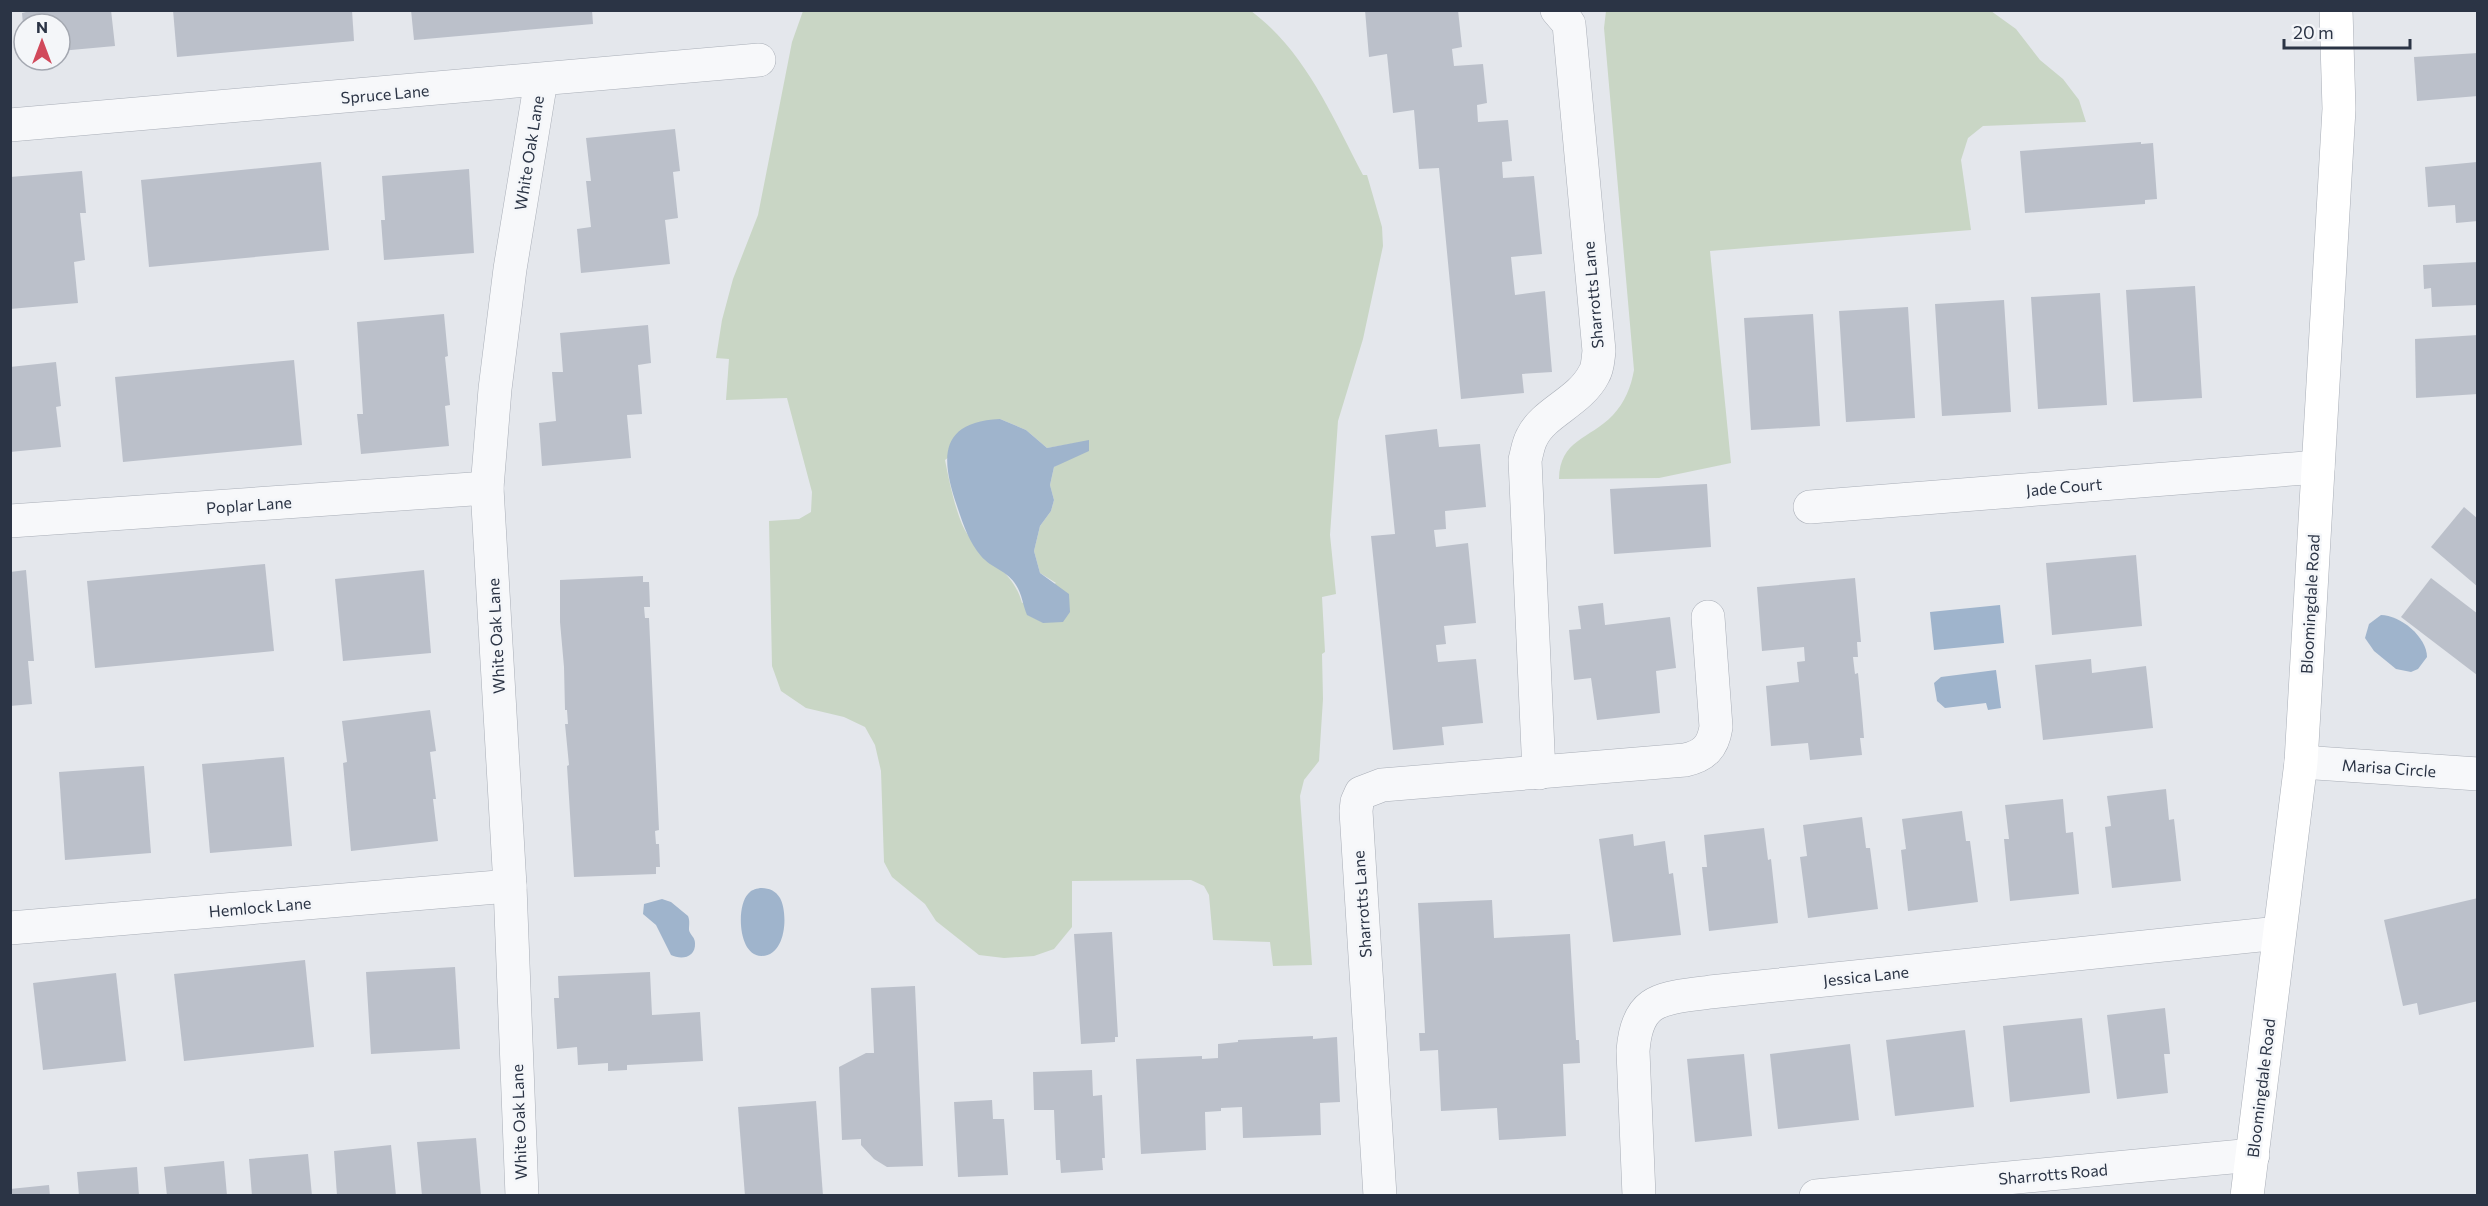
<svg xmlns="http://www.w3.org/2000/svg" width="2488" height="1206" font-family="Commissioner,sans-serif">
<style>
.green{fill:#c9d6c5;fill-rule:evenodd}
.water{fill:#9fb4cc}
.building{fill:#bbc0ca}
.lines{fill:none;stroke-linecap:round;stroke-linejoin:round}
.street-casing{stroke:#a9aeb7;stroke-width:34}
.secondary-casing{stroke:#a9aeb7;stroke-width:34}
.street{stroke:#f7f8fa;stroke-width:33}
.secondary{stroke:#fff;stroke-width:33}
.labels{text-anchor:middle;stroke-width:5;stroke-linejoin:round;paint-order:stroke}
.street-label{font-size:16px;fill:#2b3445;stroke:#f4f6f9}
</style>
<rect width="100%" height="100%" fill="#e4e7ec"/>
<g class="green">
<path d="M803,11H1251C1305,51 1332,116 1363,175H1367L1382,227L1383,246L1363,339L1338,421L1330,535L1336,594L1322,597L1325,652L1322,654L1323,699L1319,761L1304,780L1300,796L1312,965L1273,966L1270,942L1213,940L1209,895L1204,886L1191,880L1072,881V927L1054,949L1034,956L1004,958L979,955L936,921L925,904L892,877L884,862L881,771L875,745L865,727L844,717L806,708L781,691L772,666L769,521L799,519L811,512L812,492L787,398L726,400L729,359L716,358L722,320L733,279L758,215L792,42ZM1000,419L1026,430L1047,448L1089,441L1070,458L1054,467L1050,485L1054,500L1051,511L1040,526L1034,551L1040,573L1056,583L1022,603C1014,572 987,561 968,535C957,520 949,480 945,460Z"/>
<path d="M1606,11H1991L2016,29L2040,60L2063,79L2079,100L2086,122L1983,126L1968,138L1961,160L1971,230L1710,251L1731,463L1659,478L1559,479C1560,439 1589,440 1613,415C1625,402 1631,387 1634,370L1604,28Z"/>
</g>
<g class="water">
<path d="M1000,419L1026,430L1047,448L1089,440V451L1054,467L1050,485L1054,500L1051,511L1040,526L1034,551L1040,573L1069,594L1070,612L1063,622L1043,623L1027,615C1023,606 1022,594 1016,585C1008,571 991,568 981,556C969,542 963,524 957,506C941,459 938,422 1000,419Z"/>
<path d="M2000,605L2004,643L1934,650L1930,612Z"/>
<path d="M2381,615C2400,615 2427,637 2427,657L2418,669L2411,672L2396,669L2374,651L2365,638L2369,624Z"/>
<path d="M1996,670L2001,708L1988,710L1986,703L1945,708L1937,701L1934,683L1941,677Z"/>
<path d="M760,888C768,888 775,890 780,898C788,912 787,955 762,956C738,957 736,906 748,894C751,890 755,889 760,888Z"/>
<path d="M662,899L671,902L688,916C690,921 689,925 689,930C690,935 695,937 695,943C696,958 681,960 671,955L656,925L643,914L644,904Z"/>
</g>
<g class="building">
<path d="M26,10H111L115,46L60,51V24H23L22,13L26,12Z"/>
<path d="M173,10H352L354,41L177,57Z"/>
<path d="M411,10H592L593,24L414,40Z"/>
<path d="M1365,10H1458L1462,47L1452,49L1454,66L1483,64L1487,103L1477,105L1478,122L1508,120L1512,161L1502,162L1503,178L1534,176L1542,254L1511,257L1515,295L1545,291L1552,372L1522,374L1524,393L1461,399L1439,168L1419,169L1414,110L1393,113L1387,54L1369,57Z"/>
<path d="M2478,53V96L2417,101L2414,57Z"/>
<path d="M675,129L680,171L673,172L678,218L665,220L670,264L581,273L577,229L591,227L586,181H591L586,138Z"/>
<path d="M2141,142V144L2153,143L2157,199L2145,200V204L2025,213L2020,151Z"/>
<path d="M321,162L329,250L149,267L141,180Z"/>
<path d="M2477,162L2478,221L2456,223L2455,205L2428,207L2425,167Z"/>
<path d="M469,169L474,253L384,260L381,220H385L382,176Z"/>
<path d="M82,171L86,213H80L85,260L74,262L78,303L10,309V177Z"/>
<path d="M2478,262V305L2432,307L2431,288L2424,289L2423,265Z"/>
<path d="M2195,286L2202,398L2133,402L2126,290Z"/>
<path d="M2100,293L2107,405L2038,409L2031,297Z"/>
<path d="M2004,300L2011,412L1942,416L1935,304Z"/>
<path d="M1908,307L1915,418L1846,422L1839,311Z"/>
<path d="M444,314L448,356L445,357L450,405L445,406L449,446L361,454L357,414H363L357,322Z"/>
<path d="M1813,314L1820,426L1751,430L1744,318Z"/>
<path d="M648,325L651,363L638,365L642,414L627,415L631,458L542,466L539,423L556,421L552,372H563L560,333Z"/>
<path d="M2478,335V394L2416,398L2415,339Z"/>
<path d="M294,360L302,445L123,462L115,377Z"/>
<path d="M56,362L61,406L56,407L61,447L10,452V367Z"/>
<path d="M1437,429L1439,447L1480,444L1486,507L1445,511L1446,529L1434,530L1436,547L1468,543L1476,623L1444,626L1446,644L1436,645L1438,662L1476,659L1483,723L1442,727L1444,745L1393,750L1371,536L1395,534L1385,435Z"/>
<path d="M1707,484L1711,547L1614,554L1610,489Z"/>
<path d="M2464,507L2478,519V587L2431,547Z"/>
<path d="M2136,555L2142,626L2052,635L2046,563Z"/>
<path d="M265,564L274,651L95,668L87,581Z"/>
<path d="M26,570L34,661H28L32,704L10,706V572Z"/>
<path d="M424,570L431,653L343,661L335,579Z"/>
<path d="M643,576V582H649L650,607H644L645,618H649L659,830L655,831L656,844H659L660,867H656V874L574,877L567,766L569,765L565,724H568L567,710H565L564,667L560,622V580Z"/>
<path d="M1855,578L1861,642H1857L1858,657H1853L1855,674L1858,673L1862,714L1864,738H1860L1862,755L1810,760L1808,743L1771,746L1766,686L1799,682L1797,662L1805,661L1804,647L1762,651L1757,587Z"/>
<path d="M2431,578L2478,614L2477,675L2401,617Z"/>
<path d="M1603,603L1605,625L1670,617L1676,668L1656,671L1660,713L1597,720L1591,678L1574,680L1569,630L1581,629L1578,606Z"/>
<path d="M2091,659L2092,673L2146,666L2153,728L2043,740L2035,665Z"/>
<path d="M430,710L436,751L430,752L436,799H433L438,841L351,851L343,763L347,762L342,721Z"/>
<path d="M284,757L292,846L210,853L202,764Z"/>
<path d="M144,766L151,853L65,860L59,772Z"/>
<path d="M2166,789L2169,820L2174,819L2181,881L2112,888L2105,827L2111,826L2107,796Z"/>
<path d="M2063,799L2066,833L2073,832L2079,894L2010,901L2004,839H2009L2005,805Z"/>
<path d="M1962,811L1966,841H1970L1978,902L1908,911L1901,850L1906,849L1902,819Z"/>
<path d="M1862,817L1866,848H1870L1878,909L1808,918L1800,857L1807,856L1803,825Z"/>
<path d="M1764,828L1768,860L1771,859L1778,923L1709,931L1702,867H1707L1704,835Z"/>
<path d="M1633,834L1634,846L1665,841L1669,874L1673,873L1681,935L1613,942L1599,839Z"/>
<path d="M2478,898V1001L2419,1015L2417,1003L2403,1006L2384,920Z"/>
<path d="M1492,900L1494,938L1570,934L1576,1040H1579L1580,1063L1563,1064L1566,1136L1499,1140L1497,1108L1441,1111L1438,1050L1420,1051L1419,1033H1425L1418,903Z"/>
<path d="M1112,932L1118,1037H1115V1042L1081,1044L1074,934Z"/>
<path d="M305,960L314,1047L184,1061L174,974Z"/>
<path d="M455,967L460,1049L371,1054L366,972Z"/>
<path d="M650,972L652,1015L700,1012L703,1061L627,1065V1070L608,1071V1063L578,1065L577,1047L557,1049L554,998H559L558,976Z"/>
<path d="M116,973L126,1061L43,1070L33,983Z"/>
<path d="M915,986L923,1166L887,1167L874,1159L861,1145V1139L842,1140L839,1067L866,1053H874L871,988Z"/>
<path d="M2165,1008L2170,1054H2164L2168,1093L2117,1099L2107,1015Z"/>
<path d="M2082,1018L2090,1093L2010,1102L2003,1026Z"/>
<path d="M1965,1030L1974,1107L1895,1116L1886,1040Z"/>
<path d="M1313,1036V1039L1337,1037L1340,1102L1320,1103L1321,1135L1243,1138L1242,1107L1221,1108V1111L1205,1112L1206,1150L1141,1154L1136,1059L1202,1056V1059L1218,1058V1044L1238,1042V1040Z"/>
<path d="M1850,1044L1859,1120L1778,1129L1770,1054Z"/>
<path d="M1744,1054L1752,1136L1695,1142L1687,1059Z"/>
<path d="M1092,1070L1093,1096L1102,1095L1105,1158H1102L1103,1170L1061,1173L1060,1160H1056L1054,1110H1034L1033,1072Z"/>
<path d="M992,1100L993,1119H1004L1008,1175L958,1177L954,1102Z"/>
<path d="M816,1101L823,1196H745L738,1107Z"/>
<path d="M476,1138L481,1196H422L417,1142Z"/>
<path d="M391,1145L396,1196H337L334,1151Z"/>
<path d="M308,1154L312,1196H252L249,1159Z"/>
<path d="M224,1161L227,1196H167L164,1167Z"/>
<path d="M137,1167L139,1196H79L77,1172Z"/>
<path d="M49,1185L50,1196H10V1189Z"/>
</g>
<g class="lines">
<defs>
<g id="street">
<path d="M10,125L759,60"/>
<path d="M1810,507L2318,467"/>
<path d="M10,521L487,488"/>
<path d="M2301,762L2478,774"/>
<path d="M1539,773L1525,460C1527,453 1528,444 1532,437C1544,412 1580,402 1594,374C1598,368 1598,358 1599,351L1569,24L1557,10"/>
<path d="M10,928L510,886"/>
<path d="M522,1196L510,886L487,488L495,389L510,269L541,80"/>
<path d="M1380,1196L1356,811L1357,802L1361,793L1382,785L1685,760C1704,756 1713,747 1716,727L1708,617"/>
<path d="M1639,1196L1633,1051C1637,996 1663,999 1710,992L2279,933"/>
<path d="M1816,1196L2253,1155"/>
</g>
<path id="secondary" d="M2247,1196L2301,762L2339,109L2336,10"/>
</defs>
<use href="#street" class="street-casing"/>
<use href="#secondary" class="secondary-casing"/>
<use href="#street" class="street"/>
<use href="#secondary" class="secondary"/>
</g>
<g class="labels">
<g class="street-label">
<text transform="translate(385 94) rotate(-5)" y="6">Spruce Lane</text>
<text transform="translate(529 153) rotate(-81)" y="6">White Oak Lane</text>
<text transform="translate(1593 295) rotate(-95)" y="6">Sharrotts Lane</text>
<text transform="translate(2064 487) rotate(-5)" y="6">Jade Court</text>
<text transform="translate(249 505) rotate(-4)" y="6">Poplar Lane</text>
<text transform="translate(2310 604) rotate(-87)" y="6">Bloomingdale Road</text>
<text transform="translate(496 636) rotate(-93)" y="6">White Oak Lane</text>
<text transform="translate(2389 768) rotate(4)" y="6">Marisa Circle</text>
<text transform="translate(1362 904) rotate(-94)" y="6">Sharrotts Lane</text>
<text transform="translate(260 907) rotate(-5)" y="6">Hemlock Lane</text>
<text transform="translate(1866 976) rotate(-6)" y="6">Jessica Lane</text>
<text transform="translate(2261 1088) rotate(-83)" y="6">Bloomingdale Road</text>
<text transform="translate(519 1122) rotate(-92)" y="6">White Oak Lane</text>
<text transform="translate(2053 1174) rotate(-5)" y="6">Sharrotts Road</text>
</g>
</g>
<rect width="2488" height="1206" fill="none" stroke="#2b3445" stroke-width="24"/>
<g transform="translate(42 42)"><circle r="28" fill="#f4f6f9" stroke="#a4a8b1" stroke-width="1.5"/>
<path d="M0-4.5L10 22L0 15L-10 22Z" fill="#d1495b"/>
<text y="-9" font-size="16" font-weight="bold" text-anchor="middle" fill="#2b3445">N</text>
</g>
<path d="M2284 39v9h126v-9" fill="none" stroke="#2b3445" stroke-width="3"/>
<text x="2293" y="39" font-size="18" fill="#2b3445" stroke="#f4f6f9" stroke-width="4.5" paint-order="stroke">20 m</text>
</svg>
